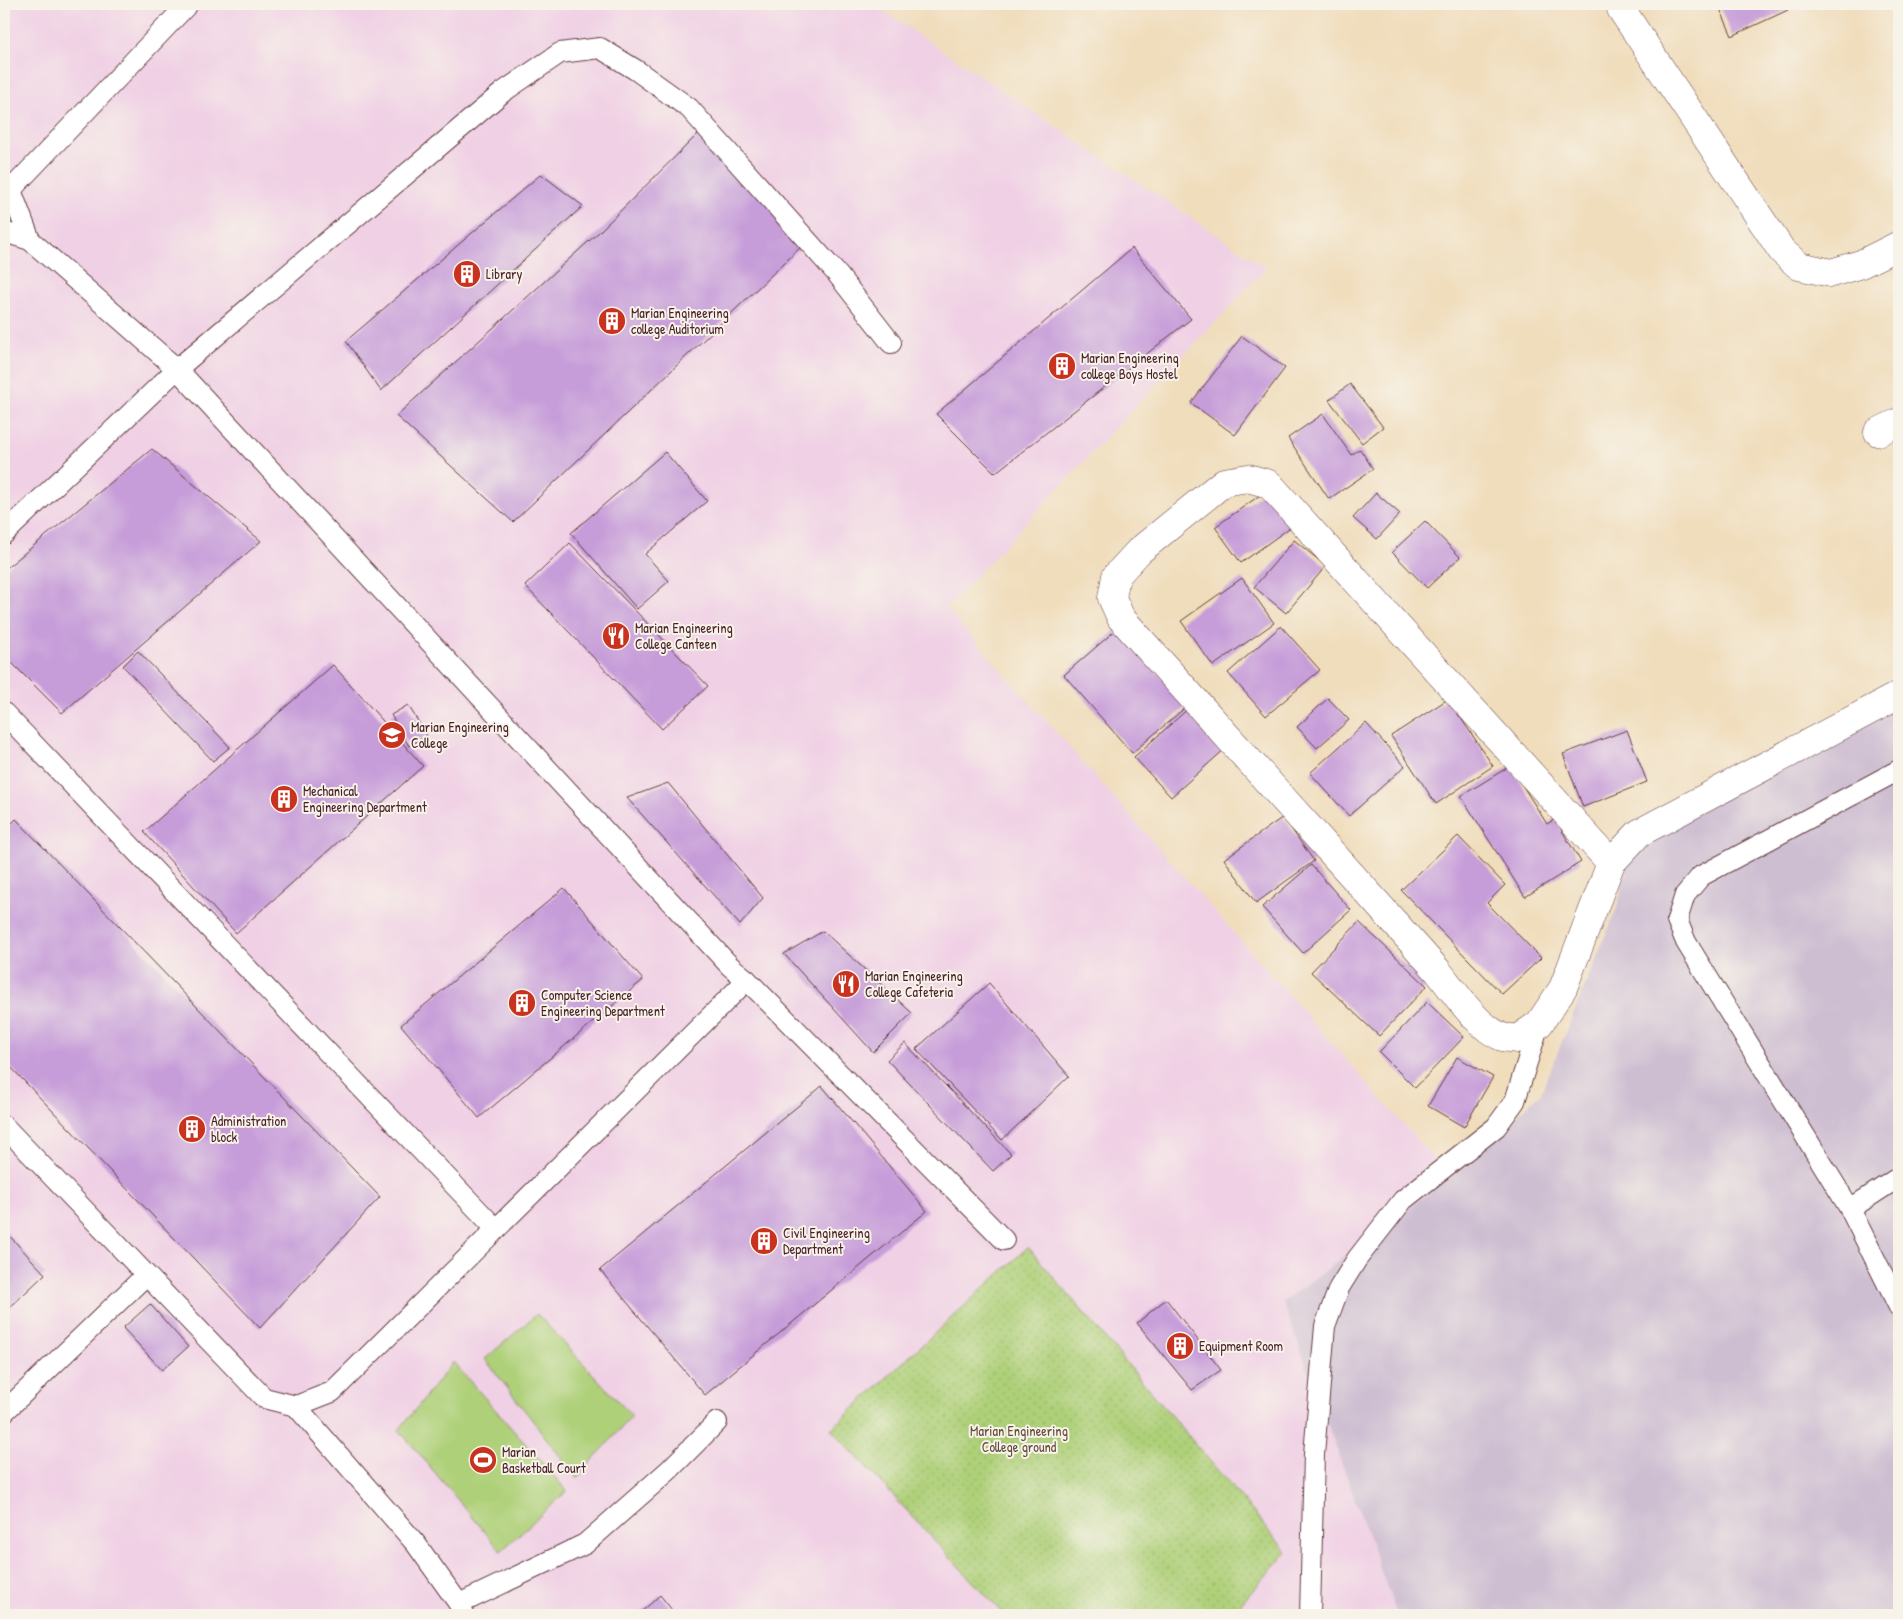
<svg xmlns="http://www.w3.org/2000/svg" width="1903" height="1619" font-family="'Patrick Hand',sans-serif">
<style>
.built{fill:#f0d0e5}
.industrial{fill:#cebed2}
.park{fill:url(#park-dots);stroke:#7c7852}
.pitch{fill:#aed078;stroke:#7c7852}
.building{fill:#c69cd9}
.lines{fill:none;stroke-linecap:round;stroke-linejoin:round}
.service-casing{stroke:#633c41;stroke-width:22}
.minor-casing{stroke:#633c41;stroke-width:29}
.service{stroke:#fff;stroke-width:20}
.minor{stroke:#fff;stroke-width:28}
.labels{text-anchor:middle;stroke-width:4;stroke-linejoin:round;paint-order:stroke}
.poi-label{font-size:14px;fill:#4a1f2b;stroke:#f7f3e8;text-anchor:start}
.park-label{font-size:14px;fill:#634b3e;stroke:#f7f3e8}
</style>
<defs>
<pattern id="park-dots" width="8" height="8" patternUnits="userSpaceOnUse" patternTransform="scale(1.25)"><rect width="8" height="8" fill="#aed078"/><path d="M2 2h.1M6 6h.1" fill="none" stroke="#97b268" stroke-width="1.8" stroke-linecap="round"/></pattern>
</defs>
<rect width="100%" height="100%" fill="#f7f3e8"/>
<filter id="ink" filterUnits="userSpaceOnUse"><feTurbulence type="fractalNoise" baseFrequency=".02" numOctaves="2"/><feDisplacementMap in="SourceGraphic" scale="10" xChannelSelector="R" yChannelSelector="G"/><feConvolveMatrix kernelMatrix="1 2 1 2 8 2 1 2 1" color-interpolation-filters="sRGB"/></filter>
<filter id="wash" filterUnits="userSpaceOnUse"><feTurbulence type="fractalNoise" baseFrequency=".0096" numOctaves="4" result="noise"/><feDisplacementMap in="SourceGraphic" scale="20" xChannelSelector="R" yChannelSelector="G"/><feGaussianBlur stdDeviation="1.12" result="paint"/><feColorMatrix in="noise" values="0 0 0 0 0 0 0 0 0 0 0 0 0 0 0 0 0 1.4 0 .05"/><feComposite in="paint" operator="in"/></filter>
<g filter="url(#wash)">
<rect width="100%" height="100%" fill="#f0ddbc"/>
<path class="built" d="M4,4H873L1266,268L946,608L1450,1177L1283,1302L1397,1615H4Z"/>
<path class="industrial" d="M1899,697V1615H1397L1283,1302L1450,1177L1541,1093L1617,908L1630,852Z"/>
<path class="park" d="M1028,1247L1287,1552L1231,1615H1004L831,1429Z"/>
<g class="pitch">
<path d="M537,1314L632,1416L577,1478L485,1359Z"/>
<path d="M453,1362L567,1491L501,1551L399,1430Z"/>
</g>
<g id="blocks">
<g class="building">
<path d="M1718,4H1785L1788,10L1732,36Z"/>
<path d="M699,133L807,241L513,522L396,416L599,232Z"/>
<path d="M541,174L583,206L381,391L346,341Z"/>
<path d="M1132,248L1191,319L995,473L936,414Z"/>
<path d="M1242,336L1285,368L1235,435L1191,403Z"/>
<path d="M1350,384L1383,427L1362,443L1329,400Z"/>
<path d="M1323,414L1351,455L1360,449L1373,469L1329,499L1288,438Z"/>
<path d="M152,449L261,541L62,713L4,655V570Z"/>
<path d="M665,452L707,501L645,554L669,581L637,609L571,533Z"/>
<path d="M1266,491L1292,526L1241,563L1215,527Z"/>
<path d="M1376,493L1400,514L1377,539L1353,518Z"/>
<path d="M1425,521L1460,557L1427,588L1392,552Z"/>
<path d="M1294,540L1326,566L1286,613L1254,587Z"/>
<path d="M570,543L708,686L662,729L525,586Z"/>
<path d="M1242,578L1274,623L1213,666L1181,621Z"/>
<path d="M1281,626L1320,670L1266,716L1228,673Z"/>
<path d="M1118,628L1187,706L1132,753L1064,675Z"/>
<path d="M138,651L230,747L213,761L123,666Z"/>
<path d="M333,665L423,766L236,933L144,832Z"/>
<path d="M1328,698L1349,720L1317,748L1297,727Z"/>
<path d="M1448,699L1493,766L1436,804L1391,736Z"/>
<path d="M408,705L427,736L409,746L391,715Z"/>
<path d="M1190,707L1226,748L1171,797L1134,757Z"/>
<path d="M1366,723L1405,766L1349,816L1310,773Z"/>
<path d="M1627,730L1647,782L1583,807L1563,754Z"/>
<path d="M1510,766L1547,824L1555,819L1581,862L1525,897L1461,796Z"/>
<path d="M668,783L763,898L740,925L627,798Z"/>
<path d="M1283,817L1314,861L1256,903L1224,859Z"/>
<path d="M16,819L380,1197L260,1328L4,1060V831Z"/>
<path d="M1458,836L1505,885L1487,903L1541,958L1502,994L1401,890Z"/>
<path d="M1311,865L1351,910L1303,953L1262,907Z"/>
<path d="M564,888L643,980L479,1118L401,1025Z"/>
<path d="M1359,922L1427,986L1379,1036L1311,972Z"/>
<path d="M823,931L912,1013L873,1052L784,954Z"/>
<path d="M989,983L1069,1076L1002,1140L916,1049Z"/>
<path d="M1427,1002L1464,1037L1415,1088L1379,1052Z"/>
<path d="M905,1043L1011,1154L993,1171L887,1060Z"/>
<path d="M1457,1057L1493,1077L1464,1127L1428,1106Z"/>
<path d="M822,1086L927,1211L705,1395L600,1270Z"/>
<path d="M4,1230L45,1274L4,1313Z"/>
<path d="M1166,1299L1221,1370L1192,1390L1137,1323Z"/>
<path d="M150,1304L188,1347L162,1370L123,1328Z"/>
<path d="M660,1595L676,1615H638Z"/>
</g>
</g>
</g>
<g filter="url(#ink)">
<use href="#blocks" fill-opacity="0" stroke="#633c41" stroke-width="1"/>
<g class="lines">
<defs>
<g id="service">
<path d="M11,190L30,240"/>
<path d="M4,197L188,4"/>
<path d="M4,232L30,240L177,369L730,966L747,980L1004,1240"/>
<path d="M4,534L177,369L503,92L560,53L600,48L636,70L689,108L838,275L891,343"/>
<path d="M4,713L496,1229"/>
<path d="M4,1126L264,1398L296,1406L332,1392L747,980"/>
<path d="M1899,1177L1850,1209L1899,1307"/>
<path d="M1850,1209L1686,942L1677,920L1685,895L1701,876L1899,770"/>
<path d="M296,1406L416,1544L459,1604L464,1615"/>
<path d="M4,1412L146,1275"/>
<path d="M459,1604L585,1544L669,1470L717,1422"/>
<path d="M1310,1615L1314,1454L1325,1326L1339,1288L1357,1259L1403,1200L1496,1127L1515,1101L1539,1024"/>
</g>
<g id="minor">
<path d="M1621,9L1782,251L1799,266L1831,273L1861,264L1899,245"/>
<path d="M1878,432L1899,422"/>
<path d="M1611,863L1269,484L1248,478L1224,482L1139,551L1116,576L1112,598L1121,618L1437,970C1454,991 1477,1027 1502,1037C1506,1038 1512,1038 1517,1039L1539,1024L1563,988L1611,863L1639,833L1899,695"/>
</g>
</defs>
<use href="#service" class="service-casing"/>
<use href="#minor" class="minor-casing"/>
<use href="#service" class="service"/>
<use href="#minor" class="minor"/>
</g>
</g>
<defs>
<symbol id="building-disc" viewBox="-11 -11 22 22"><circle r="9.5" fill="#c8321e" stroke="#f7f3e8"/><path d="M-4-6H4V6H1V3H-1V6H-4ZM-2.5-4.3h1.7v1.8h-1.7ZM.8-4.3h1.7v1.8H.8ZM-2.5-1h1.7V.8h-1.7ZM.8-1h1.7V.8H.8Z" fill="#fff"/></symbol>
<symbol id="restaurant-disc" viewBox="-11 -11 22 22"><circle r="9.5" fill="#c8321e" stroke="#f7f3e8"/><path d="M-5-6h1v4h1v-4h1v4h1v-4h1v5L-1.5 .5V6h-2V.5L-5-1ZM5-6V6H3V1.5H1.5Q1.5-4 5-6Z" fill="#fff"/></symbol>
<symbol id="university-disc" viewBox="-11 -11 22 22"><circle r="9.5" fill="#c8321e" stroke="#f7f3e8"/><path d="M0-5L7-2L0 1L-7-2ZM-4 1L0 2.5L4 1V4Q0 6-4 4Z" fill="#fff"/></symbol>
<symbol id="stadium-disc" viewBox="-11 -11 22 22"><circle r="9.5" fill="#c8321e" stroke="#f7f3e8"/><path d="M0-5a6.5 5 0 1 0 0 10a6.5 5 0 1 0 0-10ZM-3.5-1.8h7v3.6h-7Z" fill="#fff"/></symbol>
</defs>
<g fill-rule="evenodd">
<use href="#building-disc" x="451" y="258" width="32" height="32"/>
<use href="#building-disc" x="596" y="305" width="32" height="32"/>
<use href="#building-disc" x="1046" y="350" width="32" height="32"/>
<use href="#restaurant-disc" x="600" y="620" width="32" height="32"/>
<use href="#university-disc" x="376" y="719" width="32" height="32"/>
<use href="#building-disc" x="268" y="783" width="32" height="32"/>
<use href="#restaurant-disc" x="830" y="968" width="32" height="32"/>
<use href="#building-disc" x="506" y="987" width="32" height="32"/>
<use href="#building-disc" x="176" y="1113" width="32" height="32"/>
<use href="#building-disc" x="748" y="1225" width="32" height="32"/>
<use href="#building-disc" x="1164" y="1330" width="32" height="32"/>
<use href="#stadium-disc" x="467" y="1444" width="32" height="32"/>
</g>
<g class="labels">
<g class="poi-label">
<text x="486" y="279">Library</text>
<text x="631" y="318">Marian Engineering<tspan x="631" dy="16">college Auditorium</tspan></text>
<text x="1081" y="363">Marian Engineering<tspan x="1081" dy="16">college Boys Hostel</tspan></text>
<text x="635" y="633">Marian Engineering<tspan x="635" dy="16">College Canteen</tspan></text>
<text x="411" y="732">Marian Engineering<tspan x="411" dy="16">College</tspan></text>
<text x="303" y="796">Mechanical<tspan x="303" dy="16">Engineering Department</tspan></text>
<text x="865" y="981">Marian Engineering<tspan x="865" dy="16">College Cafeteria</tspan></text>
<text x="541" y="1000">Computer Science<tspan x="541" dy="16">Engineering Department</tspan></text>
<text x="211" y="1126">Administration<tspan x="211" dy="16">block</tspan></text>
<text x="783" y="1238">Civil Engineering<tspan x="783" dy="16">Department</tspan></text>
<text x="1199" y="1351">Equipment Room</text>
<text x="502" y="1457">Marian<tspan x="502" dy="16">Basketball Court</tspan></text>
</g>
<g class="park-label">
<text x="1019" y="1436">Marian Engineering<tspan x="1019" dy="16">College ground</tspan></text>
</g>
</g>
<rect width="1903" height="1619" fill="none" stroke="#f7f3e8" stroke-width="20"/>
</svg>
